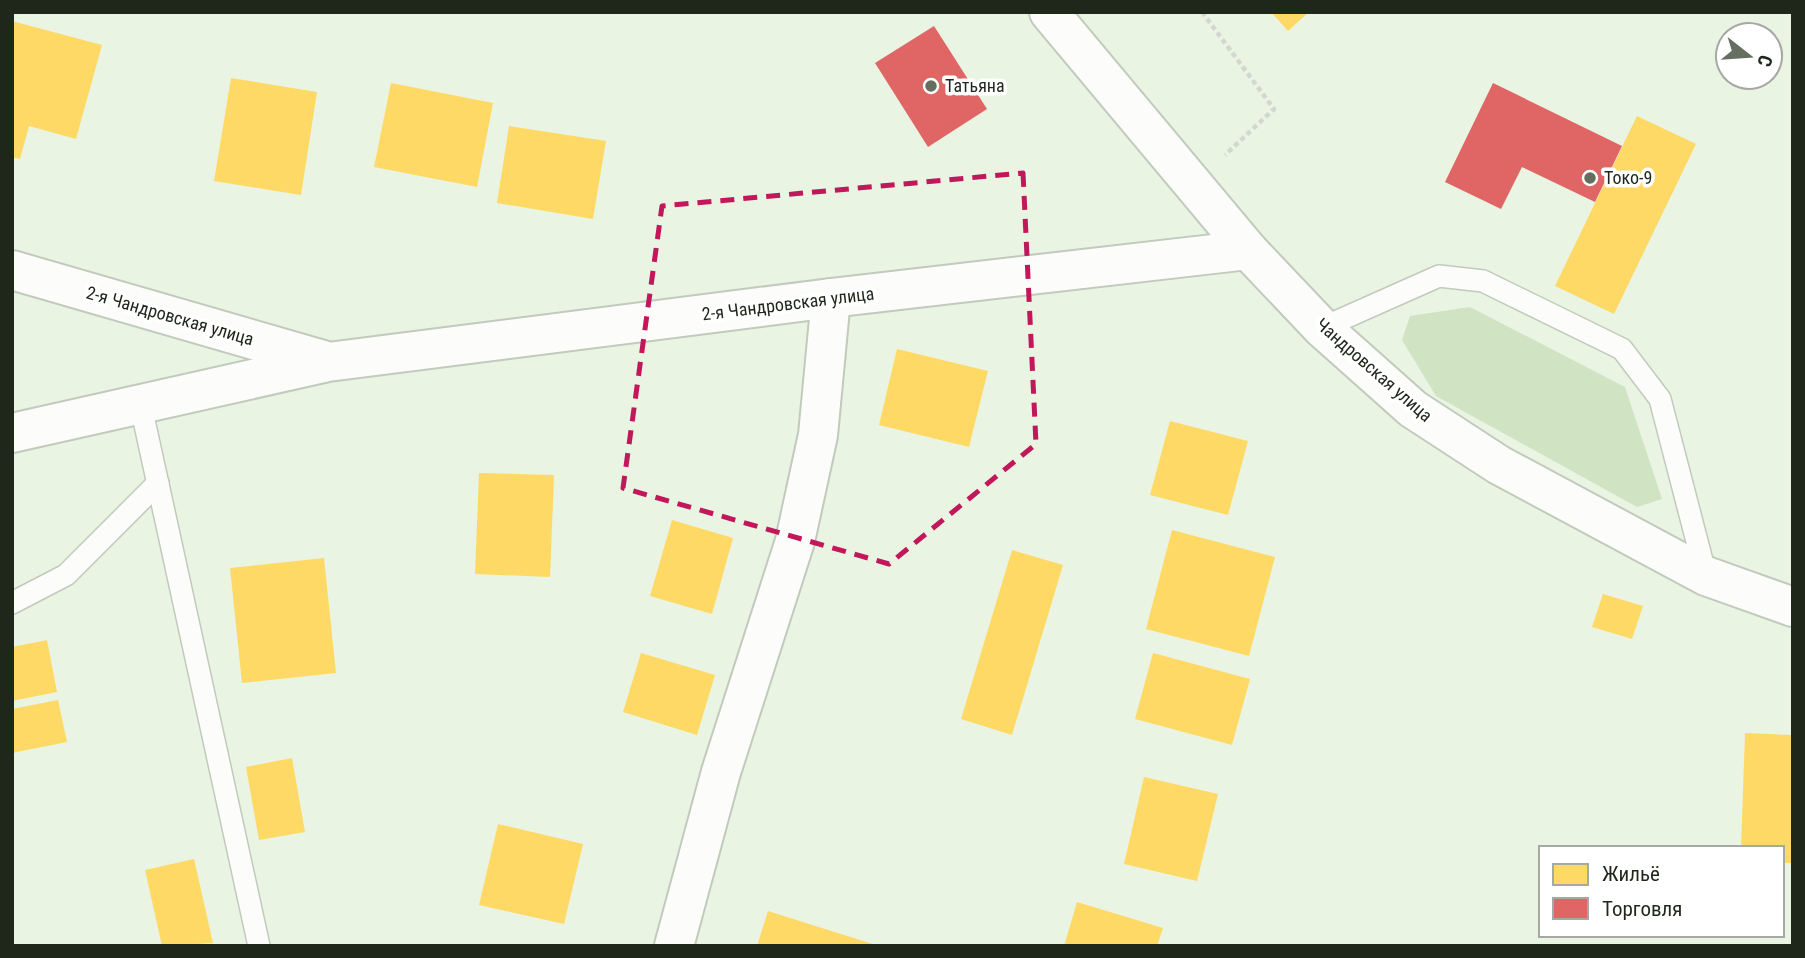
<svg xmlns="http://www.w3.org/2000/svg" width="1805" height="958" font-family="'Roboto Condensed',sans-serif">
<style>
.green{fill:#d0e4c3}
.homes{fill:#ffd966}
.shops{fill:#e06666}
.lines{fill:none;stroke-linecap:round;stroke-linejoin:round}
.service-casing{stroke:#c1cabc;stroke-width:24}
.minor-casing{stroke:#c1cabc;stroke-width:42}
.path{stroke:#d4d7d1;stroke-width:4.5;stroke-dasharray:5 3.5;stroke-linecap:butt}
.service{stroke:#fcfdfb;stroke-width:21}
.minor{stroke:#fcfdfb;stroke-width:38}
.marked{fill:none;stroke:#c2185b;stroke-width:5;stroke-dasharray:14 9;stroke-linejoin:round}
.poi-dot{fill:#666e60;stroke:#fff;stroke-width:2.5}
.labels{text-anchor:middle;stroke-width:7;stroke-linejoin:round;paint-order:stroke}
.poi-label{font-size:18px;fill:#1f261a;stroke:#fff;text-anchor:start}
.street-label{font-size:18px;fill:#1f261a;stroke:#fff}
</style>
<rect width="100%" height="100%" fill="#e9f4e2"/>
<path class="green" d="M1470,307L1625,387L1662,499L1637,507L1436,396L1402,340L1410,316Z"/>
<g class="homes">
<path d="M1271,12H1309L1288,31Z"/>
<path d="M12,21L102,45L76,139L29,126L20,159L12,157Z"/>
<path d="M231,78L317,92L301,195L214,181Z"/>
<path d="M391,83L493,103L477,187L374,167Z"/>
<path d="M1637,116L1696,144L1614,314L1555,286Z"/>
<path d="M509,126L606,141L593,219L497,203Z"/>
<path d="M897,349L988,371L969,447L879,425Z"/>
<path d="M1170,421L1248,441L1228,515L1150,495Z"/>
<path d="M479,473L554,475L550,577L475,574Z"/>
<path d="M672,520L733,538L712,614L650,596Z"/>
<path d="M1172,530L1275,557L1249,656L1146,629Z"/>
<path d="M1012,550L1063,565L1012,735L961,719Z"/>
<path d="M324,558L336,673L242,683L230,568Z"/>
<path d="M1603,594L1643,606L1632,639L1592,627Z"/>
<path d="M47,640L57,692L12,701V647Z"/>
<path d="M641,653L715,675L697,735L623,712Z"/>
<path d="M1153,653L1250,679L1232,745L1135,719Z"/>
<path d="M58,700L67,742L12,753V709Z"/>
<path d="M1745,733L1793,735V863H1782V848H1741Z"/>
<path d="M292,758L305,832L259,840L246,767Z"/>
<path d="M1144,777L1218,794L1197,881L1124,864Z"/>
<path d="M498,824L583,844L564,924L479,905Z"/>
<path d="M194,859L213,943L162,946L145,870Z"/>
<path d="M1077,902L1163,928L1157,946H1064Z"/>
<path d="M768,911L876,945V946H757Z"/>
</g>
<g class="shops">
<path d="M934,26L987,109L928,147L875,63Z"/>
<path d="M1493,83L1622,146L1595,202L1522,167L1501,209L1445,182Z"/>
</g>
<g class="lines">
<defs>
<g id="service">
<path d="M1322,328L1439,276L1483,281L1622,349L1660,399L1706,576"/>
<path d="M140,402L259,946"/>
<path d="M12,603L66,575L158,483"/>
</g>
<g id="minor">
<path d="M1049,12L1248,250L1322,328L1413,409L1499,465L1706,576L1793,607"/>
<path d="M12,270L323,360"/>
<path d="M12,433L328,362L831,298L1248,250"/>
<path d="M674,946L721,772L795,541L818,435L831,298"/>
</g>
</defs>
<use href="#service" class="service-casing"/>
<use href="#minor" class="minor-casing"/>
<path class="path" d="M1202,12L1274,109L1225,155"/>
<use href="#service" class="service"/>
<use href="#minor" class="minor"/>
</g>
<path class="marked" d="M1023,173L1036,444L889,564L623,488L662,206Z"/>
<g class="poi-dot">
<circle cx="931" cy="86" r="7"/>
<circle cx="1590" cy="178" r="7"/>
</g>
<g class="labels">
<g class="poi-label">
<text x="945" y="92">Татьяна</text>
<text x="1604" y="184">Токо-9</text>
</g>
<g class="street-label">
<text transform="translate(788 304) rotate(-7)" y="6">2-я Чандровская улица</text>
<text transform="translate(170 316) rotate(16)" y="6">2-я Чандровская улица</text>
<text transform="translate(1374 370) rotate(41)" y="6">Чандровская улица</text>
</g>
</g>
<rect width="1805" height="958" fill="none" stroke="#1f261a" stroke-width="28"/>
<rect x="1539" y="846" width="245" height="91" fill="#ffffff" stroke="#a5a8a3" stroke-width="2"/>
<rect x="1553" y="864" width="35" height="21" fill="#ffd966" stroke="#a5a8a3" stroke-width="2"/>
<text x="1602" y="881" font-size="21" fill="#1f261a">Жильё</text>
<rect x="1553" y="898" width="35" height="21" fill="#e06666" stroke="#a5a8a3" stroke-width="2"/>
<text x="1602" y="916" font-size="21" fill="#1f261a">Торговля</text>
<g transform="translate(1749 56) rotate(107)"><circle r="33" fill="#ffffff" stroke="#a5a8a3" stroke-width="2"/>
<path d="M0-5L12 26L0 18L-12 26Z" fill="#666e60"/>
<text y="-10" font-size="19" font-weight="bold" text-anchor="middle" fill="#1f261a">С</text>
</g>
</svg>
